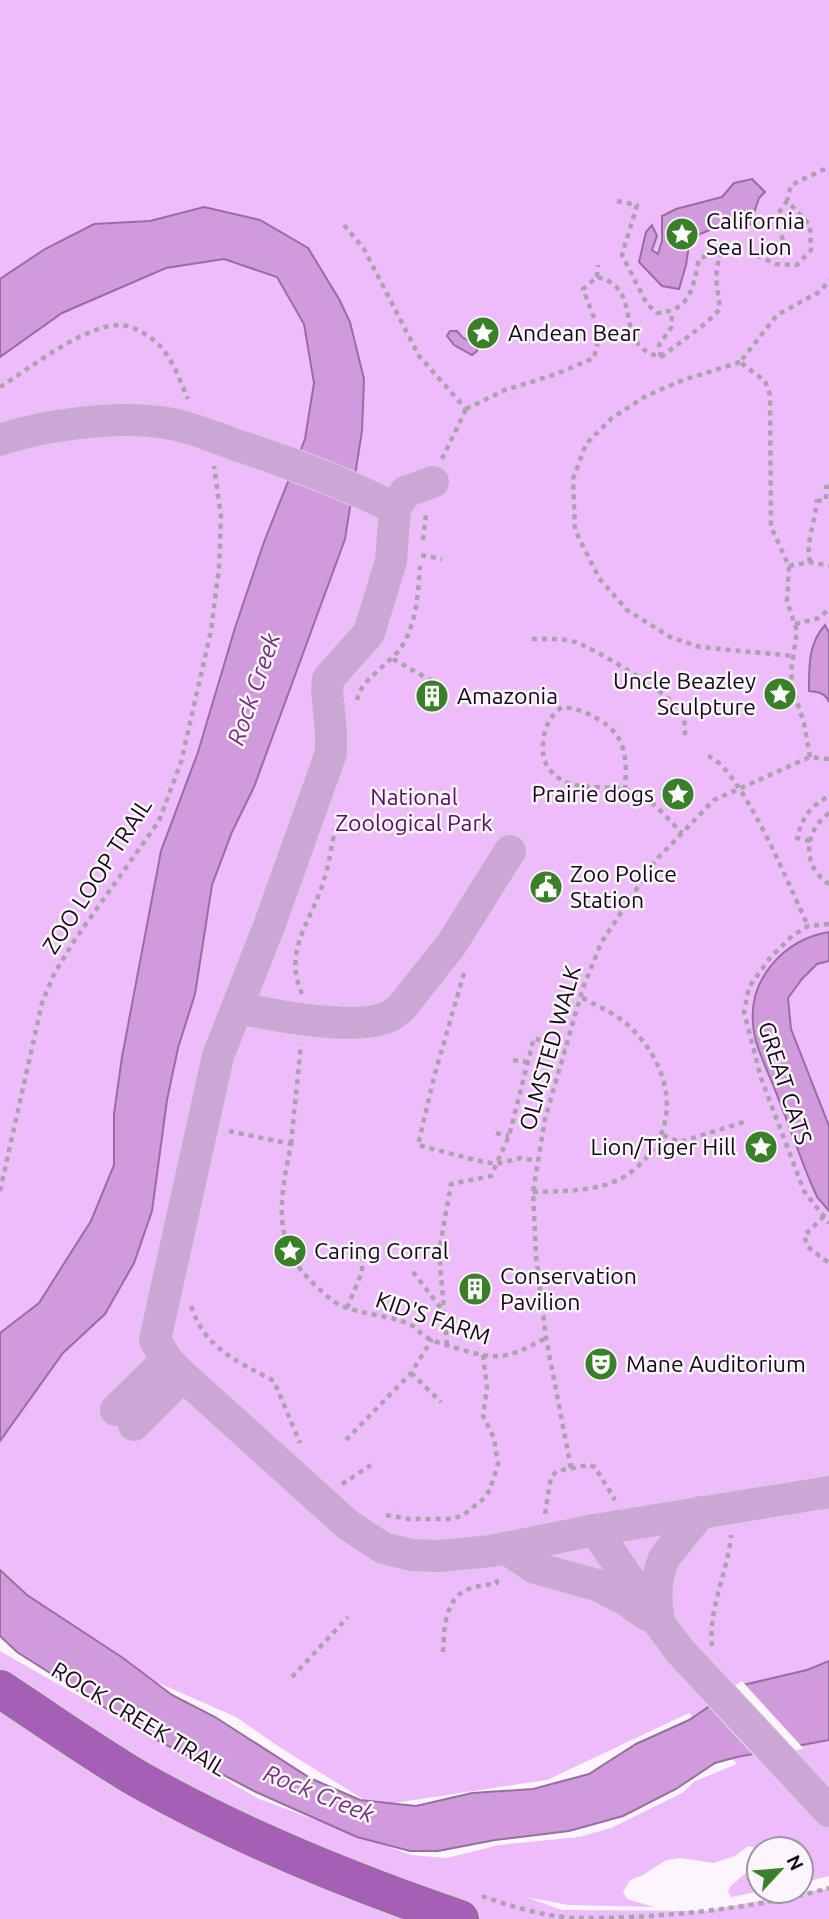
<svg xmlns="http://www.w3.org/2000/svg" width="829" height="1919" font-family="Ubuntu,sans-serif">
<style>
.green{fill:#eebcfa}
.water{fill:#d09adc;stroke:#966f9f;stroke-width:2}
.pier{fill:#fcf5fd}
.lines{fill:none;stroke-linecap:round;stroke-linejoin:round}
.minor-casing{stroke:#d6d0d7;stroke-width:34}
.major-casing{stroke:#d6d0d7;stroke-width:41}
.path{stroke:#a9a3ab;stroke-width:4.5;stroke-dasharray:5 5;stroke-linecap:butt}
.minor{stroke:#cca7d5;stroke-width:32}
.major{stroke:#a560b5;stroke-width:38}
.labels{text-anchor:middle;stroke-width:5;stroke-linejoin:round;paint-order:stroke}
.poi-label{font-size:23px;fill:#100b12;stroke:#fcf5fd;text-anchor:start}
.park-label{font-size:23px;fill:#531161;stroke:#fcf5fd}
.street-label{font-size:23px;fill:#100b12;stroke:#fcf5fd}
.water-label{font-size:24px;font-style:italic;fill:#723281;stroke:#fcf5fd}
</style>
<rect width="100%" height="100%" fill="#fcf5fd"/>
<g class="green">
<path d="M0,0H829V1876L801,1883V1849H759L748,1846L735,1856L713,1863L681,1858L666,1860L643,1875L630,1880L623,1892L627,1899L654,1907L569,1905L526,1897L562,1910L705,1911L829,1888V1919H0V1651L259,1799L411,1855L447,1858L499,1845L579,1837L611,1828L682,1793L695,1781L737,1764L689,1713L547,1780L374,1806L281,1748L236,1717L83,1650L0,1621Z"/>
<path d="M759,1861V1891H761L731,1897L728,1892L730,1887Z"/>
</g>
<g class="water">
<path d="M752,179L765,192L759,198L750,225L727,223L690,238L686,265L679,289L662,286L639,262L646,232L652,225L657,236L652,250L658,254L662,241V216L676,209L722,197L734,183Z"/>
<path d="M204,207L260,220L308,248L339,299L350,322L364,379L362,431L345,539L254,787L232,832L212,885L195,994L178,1048L167,1100L152,1211L134,1263L105,1314L63,1353L0,1441V1333L39,1303L91,1221L114,1165V1114L122,1057L161,851L198,752L235,628L264,542L305,439L314,383L304,324L277,277L224,259L166,268L62,313L0,357V279L45,249L94,224L150,221Z"/>
<path d="M450,331H457L462,337L477,346V351L472,355L454,345L447,336Z"/>
<path d="M825,625L829,633V702C825,693 819,692 809,691C809,667 808,644 825,625Z"/>
<path d="M829,932V961L817,964L802,979L788,998L791,1029L829,1126V1211L817,1197L810,1181C798,1151 787,1120 775,1090C767,1068 754,1046 753,1023C749,977 786,939 829,932Z"/>
<path d="M0,1570L27,1595L123,1658L172,1695L215,1717L310,1778L360,1800L416,1806L472,1793L533,1789L589,1774L636,1744L689,1720L739,1686L807,1670L829,1661V1740L737,1757L715,1763L676,1789L623,1816L569,1831L495,1840L438,1851H410L357,1837L256,1792L149,1736L17,1652L0,1636Z"/>
</g>
<path class="pier" d="M742,1681L804,1749L755,1757L706,1704Z"/>
<g class="lines">
<defs>
<g id="minor">
<path d="M0,440C42,425 115,416 159,422C186,425 211,436 236,445C288,462 347,483 395,509L391,561L369,633L328,679L327,690L331,733V753L269,926L218,1056L155,1340L167,1360L183,1376L348,1525L383,1548L411,1555L439,1556L491,1551L595,1530L829,1492"/>
<path d="M395,509L405,492L433,482"/>
<path d="M237,1008C275,1015 346,1030 382,1019C390,1017 395,1013 401,1008L451,945L510,851"/>
<path d="M116,1410L167,1360"/>
<path d="M134,1425L183,1376"/>
<path d="M595,1530L659,1623L680,1651L829,1811"/>
<path d="M505,1548L535,1568L597,1585L626,1600L647,1615"/>
<path d="M659,1622C655,1598 655,1581 664,1558L701,1512"/>
</g>
<path id="major" d="M0,1689C46,1719 91,1751 138,1779C240,1837 349,1881 460,1919"/>
</defs>
<use href="#minor" class="minor-casing"/>
<use href="#major" class="major-casing"/>
<g class="path">
<path d="M617,201L637,205L622,255L647,304L657,313C691,311 693,287 699,259L709,254L719,255"/>
<path d="M344,225L364,249L419,356L466,409"/>
<path d="M783,240L775,218L787,201"/>
<path d="M597,277L598,265"/>
<path d="M661,357L659,345L671,328L672,312"/>
<path d="M740,362L683,380L646,396L612,418L586,444L573,479L575,530L599,578L627,610L670,637L700,647L793,656"/>
<path d="M0,387C32,367 81,327 118,325C133,324 156,339 164,351C175,365 181,383 188,399"/>
<path d="M466,409L505,390L556,374L594,358L600,333L583,289L597,277C647,288 609,345 661,357L706,323L720,309L716,278L719,255L744,250L776,264L797,265L811,250L810,225L787,201L791,185L829,167"/>
<path d="M442,459L466,409"/>
<path d="M817,501L826,500V487H829"/>
<path d="M423,540L426,514"/>
<path d="M421,555L442,559"/>
<path d="M810,562C805,541 816,521 817,499"/>
<path d="M789,566L810,562L829,566"/>
<path d="M795,624L819,618L829,609"/>
<path d="M532,639C545,639 561,638 575,642C594,648 661,689 675,705C684,715 687,726 684,740"/>
<path d="M393,659L439,685"/>
<path d="M357,700C360,679 390,665 402,646C417,622 418,593 420,566"/>
<path d="M708,756C742,769 791,890 808,926"/>
<path d="M810,757L804,723L793,690L791,671L797,631L787,601L789,566L771,527L770,395L765,381L740,362L777,315L821,291L829,280"/>
<path d="M625,790C627,758 627,736 598,719C585,712 576,708 562,707C549,717 544,728 543,744C542,754 544,763 550,770C574,799 611,778 642,796C656,804 670,821 682,833"/>
<path d="M829,813C804,831 801,866 829,884"/>
<path d="M810,841L797,838C802,818 810,806 829,796"/>
<path d="M829,924L808,926L792,936L770,958L749,987L744,1012L761,1078L804,1191L829,1223"/>
<path d="M464,973L434,1077L418,1145L475,1160L496,1164L521,1158L537,1161"/>
<path d="M302,994C284,953 307,927 321,889C328,870 331,849 335,829"/>
<path d="M513,1060L528,1062"/>
<path d="M229,1131L291,1144C280,1200 270,1245 317,1287C325,1294 333,1302 342,1306C364,1315 388,1315 409,1324C416,1327 419,1333 426,1337C434,1342 446,1345 456,1348C498,1361 507,1359 546,1338"/>
<path d="M496,1133L509,1136"/>
<path d="M663,1135L680,1142L744,1122"/>
<path d="M291,1144L301,1044"/>
<path d="M0,1191L42,1003L54,974L76,938L159,821L181,762L211,631L219,568L221,517L214,466"/>
<path d="M533,1192C561,1191 591,1192 618,1180C629,1175 639,1166 647,1157C682,1116 667,1063 631,1028C617,1014 597,1006 581,997"/>
<path d="M824,1216L804,1236L808,1247L829,1263"/>
<path d="M413,1272L444,1312"/>
<path d="M191,1306C205,1349 237,1361 274,1381L300,1443"/>
<path d="M347,1308L362,1272V1246"/>
<path d="M447,1345L439,1252L451,1184L491,1176L509,1136L534,1038L565,1050"/>
<path d="M411,1373L441,1402"/>
<path d="M346,1440L411,1373L432,1339"/>
<path d="M571,1468L546,1338L536,1256L533,1192L545,1119L583,988L601,943L655,861L714,800L810,757L829,759"/>
<path d="M342,1484L371,1465"/>
<path d="M545,1514L551,1477L557,1471L589,1465L595,1467L615,1500"/>
<path d="M386,1515L409,1519H449L462,1516L482,1500L490,1490L498,1464L494,1438L483,1416L487,1388L483,1354"/>
<path d="M712,1646C708,1608 728,1572 731,1535"/>
<path d="M443,1652C444,1632 444,1603 464,1591C473,1586 487,1585 497,1583L496,1578"/>
<path d="M292,1677L348,1617"/>
<path d="M482,1896C509,1906 547,1917 575,1918C652,1919 755,1909 829,1888"/>
</g>
<use href="#minor" class="minor"/>
<use href="#major" class="major"/>
</g>
<defs>
<symbol id="sight-disc" viewBox="-11 -11 22 22"><circle r="9.5" fill="#398127" stroke="#fcf5fd"/><path d="M0-6L1.8-2.2L6-1.7L2.9 1.2L3.7 5.4L0 3.3L-3.7 5.4L-2.9 1.2L-6-1.7L-1.8-2.2Z" fill="#fff"/></symbol>
<symbol id="building-disc" viewBox="-11 -11 22 22"><circle r="9.5" fill="#398127" stroke="#fcf5fd"/><path d="M-4-6H4V6H1V3H-1V6H-4ZM-2.5-4.3h1.7v1.8h-1.7ZM.8-4.3h1.7v1.8H.8ZM-2.5-1h1.7V.8h-1.7ZM.8-1h1.7V.8H.8Z" fill="#fff"/></symbol>
<symbol id="civic-disc" viewBox="-11 -11 22 22"><circle r="9.5" fill="#398127" stroke="#fcf5fd"/><path d="M-.6-6.5H3V-4.5H.6V-3L4-1V1h2V6H-6V1h2V-1L-.6-3ZM-1.2 2.5V6h2.4V2.5Z" fill="#fff"/></symbol>
<symbol id="theatre-disc" viewBox="-11 -11 22 22"><circle r="9.5" fill="#398127" stroke="#fcf5fd"/><path d="M-5-5.5Q0-4 5-5.5V0Q5 5 0 6Q-5 5-5 0ZM-3.3-2.5H-1v1.5H-3.3ZM1-2.5H3.3v1.5H1ZM-2.8 1Q0 5.5 2.8 1Z" fill="#fff"/></symbol>
</defs>
<g fill-rule="evenodd">
<use href="#sight-disc" x="663" y="215" width="38" height="38"/>
<use href="#sight-disc" x="464" y="314" width="38" height="38"/>
<use href="#sight-disc" x="761" y="675" width="38" height="38"/>
<use href="#building-disc" x="413" y="677" width="38" height="38"/>
<use href="#sight-disc" x="659" y="775" width="38" height="38"/>
<use href="#civic-disc" x="527" y="868" width="38" height="38"/>
<use href="#sight-disc" x="742" y="1128" width="38" height="38"/>
<use href="#sight-disc" x="271" y="1232" width="38" height="38"/>
<use href="#building-disc" x="456" y="1270" width="38" height="38"/>
<use href="#theatre-disc" x="582" y="1345" width="38" height="38"/>
</g>
<g class="labels">
<g class="poi-label">
<text x="706" y="229">California<tspan x="706" dy="26">Sea Lion</tspan></text>
<text x="508" y="341">Andean Bear</text>
<text x="756" y="689" text-anchor="end">Uncle Beazley<tspan x="756" dy="26">Sculpture</tspan></text>
<text x="457" y="704">Amazonia</text>
<text x="654" y="802" text-anchor="end">Prairie dogs</text>
<text x="570" y="882">Zoo Police<tspan x="570" dy="26">Station</tspan></text>
<text x="736" y="1155" text-anchor="end">Lion/Tiger Hill</text>
<text x="314" y="1259">Caring Corral</text>
<text x="500" y="1284">Conservation<tspan x="500" dy="26">Pavilion</tspan></text>
<text x="626" y="1372">Mane Auditorium</text>
</g>
<g class="park-label">
<text x="414" y="805">National<tspan x="414" dy="26">Zoological Park</tspan></text>
</g>
<g class="street-label">
<text transform="translate(97 876) rotate(-57)" y="8">ZOO LOOP TRAIL</text>
<text transform="translate(550 1048) rotate(-74)" y="8">OLMSTED WALK</text>
<text transform="translate(785 1083) rotate(72)" y="8">GREAT CATS</text>
<text transform="translate(433 1318) rotate(19)" y="8">KID'S FARM</text>
<text transform="translate(139 1719) rotate(31)" y="8">ROCK CREEK TRAIL</text>
</g>
<g class="water-label">
<text transform="translate(254 689) rotate(-71)" y="8">Rock Creek</text>
<text transform="translate(319 1794) rotate(22)" y="8">Rock Creek</text>
</g>
</g>
<g transform="translate(780 1870) rotate(64)"><circle r="33" fill="#fcf5fd" stroke="#9e979f" stroke-width="2"/>
<path d="M0-5L12 26L0 18L-12 26Z" fill="#398127"/>
<text y="-10" font-size="19" font-weight="bold" text-anchor="middle" fill="#100b12">N</text>
</g>
</svg>
